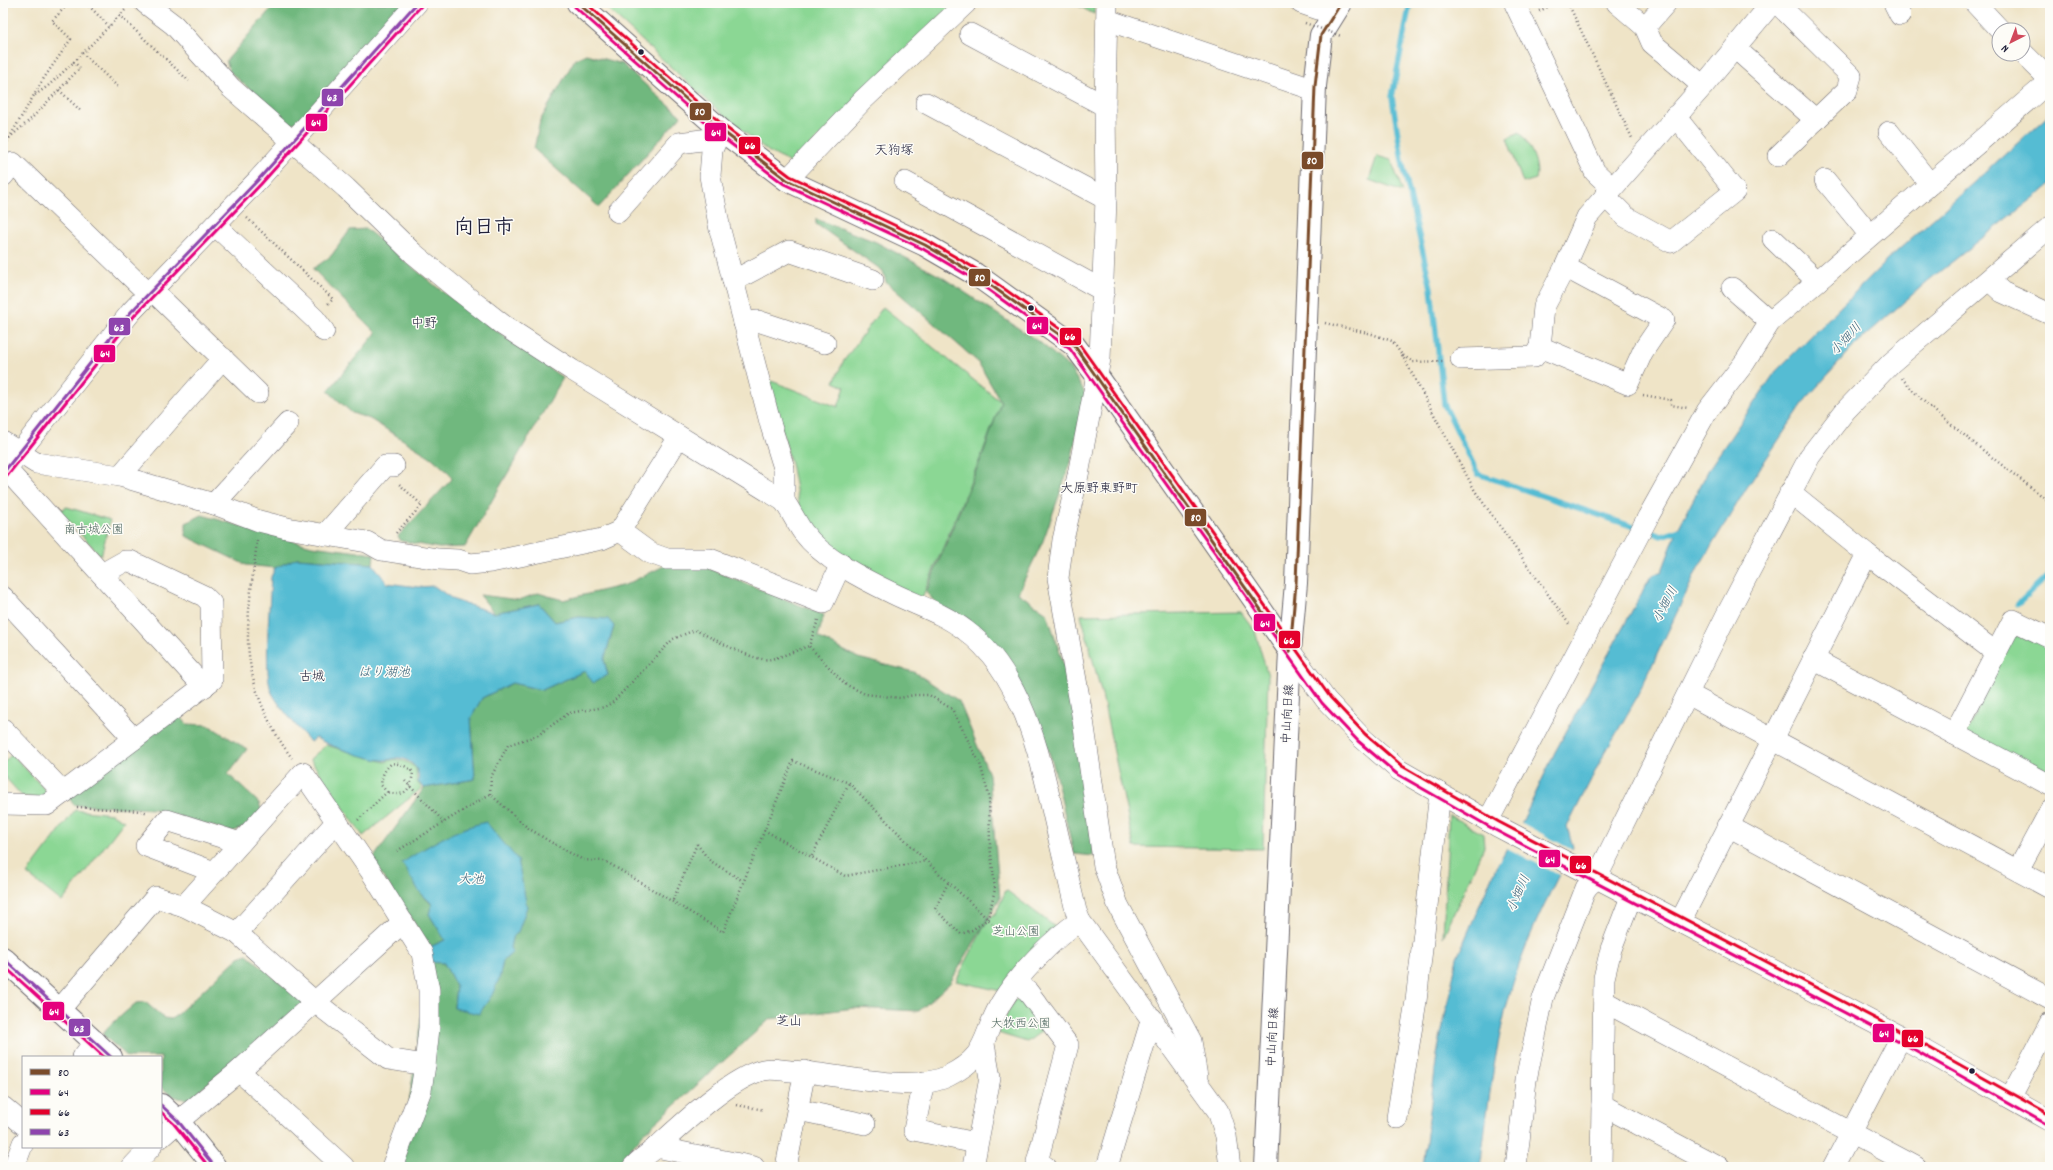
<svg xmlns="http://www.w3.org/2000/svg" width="2053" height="1170" font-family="Dekko,'Klee One',sans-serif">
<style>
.green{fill:#8bd794;stroke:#567c68}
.forest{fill:#70b87e;stroke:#496d5c}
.water{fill:#55bcd3;stroke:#3c6f87}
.pier{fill:#efe4c7}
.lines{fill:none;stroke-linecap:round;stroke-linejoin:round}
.stream{stroke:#55bcd3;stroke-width:5.5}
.minor-casing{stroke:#6a666c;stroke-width:22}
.major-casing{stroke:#6a666c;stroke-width:24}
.path{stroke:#6a666c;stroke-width:2.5;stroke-dasharray:1 3;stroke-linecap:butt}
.minor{stroke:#fff;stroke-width:21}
.major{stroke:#fff;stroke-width:22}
.path-bridge{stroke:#6a666c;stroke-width:2.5;stroke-dasharray:1 3;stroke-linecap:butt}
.bus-1-casing{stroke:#fdfcf7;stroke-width:6}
.bus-2-casing{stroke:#fdfcf7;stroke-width:6}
.bus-3-casing{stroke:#fdfcf7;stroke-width:6}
.bus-4-casing{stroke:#fdfcf7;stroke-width:6}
.bus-1{stroke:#7a4b2a;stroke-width:3}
.bus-2{stroke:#e5007d;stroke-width:3}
.bus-3{stroke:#e4002b;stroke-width:3}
.bus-4{stroke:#8e44ad;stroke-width:3}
.bus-dot{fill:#22223b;stroke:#fdfcf7;stroke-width:1.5}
.labels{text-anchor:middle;stroke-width:3;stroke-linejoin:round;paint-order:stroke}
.park-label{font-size:12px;fill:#47615a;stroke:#fdfcf7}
.street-label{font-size:12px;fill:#22223b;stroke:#fdfcf7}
.neighbourhood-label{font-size:13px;fill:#22223b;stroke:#fdfcf7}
.water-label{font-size:13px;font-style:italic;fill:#366078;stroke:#fdfcf7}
.town-label{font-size:20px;font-weight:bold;fill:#22223b;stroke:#fdfcf7}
.line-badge{stroke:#fdfcf7;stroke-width:1.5}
.badge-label{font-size:11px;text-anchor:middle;font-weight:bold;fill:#fff}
</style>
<rect width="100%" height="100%" fill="#fdfcf7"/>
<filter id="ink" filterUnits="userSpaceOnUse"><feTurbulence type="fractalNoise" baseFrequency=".025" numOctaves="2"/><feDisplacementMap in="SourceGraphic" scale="8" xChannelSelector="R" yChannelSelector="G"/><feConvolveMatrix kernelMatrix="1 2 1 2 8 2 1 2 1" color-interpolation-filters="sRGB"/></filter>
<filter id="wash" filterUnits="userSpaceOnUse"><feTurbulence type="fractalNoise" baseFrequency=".012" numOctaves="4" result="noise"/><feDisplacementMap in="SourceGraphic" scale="16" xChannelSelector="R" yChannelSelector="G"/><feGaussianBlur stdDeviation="0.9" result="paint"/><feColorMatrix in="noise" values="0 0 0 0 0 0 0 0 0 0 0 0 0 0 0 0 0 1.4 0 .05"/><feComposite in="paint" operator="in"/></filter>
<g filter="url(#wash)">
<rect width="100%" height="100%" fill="#efe4c7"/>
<g class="green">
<path d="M601,3H954L792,164L768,151L722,114Z"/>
<path d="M1073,3H1094V14Z"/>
<path d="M1520,132C1529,145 1540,163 1536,179L1523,183L1507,138Z"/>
<path d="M1377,156L1391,160L1403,192L1369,180Z"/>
<path d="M883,307L1001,402L982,454L922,598L898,589L829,546L800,511L792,468L769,380L838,407L845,387L834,382L843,362Z"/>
<path d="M67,507L110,520L101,556L59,511Z"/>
<path d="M1241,612L1255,631L1268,676L1263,849L1134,847L1102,695L1081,615Z"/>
<path d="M2015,631L2050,646V778L1966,733Z"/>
<path d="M326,745L385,762C397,757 405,760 416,768L417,782L422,788L363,836L310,759Z"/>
<path d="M12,754L46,791L44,799L22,796L3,775V763Z"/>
<path d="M75,810L112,814L124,821L62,902L27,874Z"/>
<path d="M1449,815L1483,834L1484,847L1443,937Z"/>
<path d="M1006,890L1058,929L1001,991L956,981L988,919L996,913Z"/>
<path d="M1025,999L1046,1028L1027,1042L998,1033L1014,1000Z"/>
</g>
<g class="forest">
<path d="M276,3H405L298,122L289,124L230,72L226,61Z"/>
<path d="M586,54L622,64L681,116L599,207L534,149L540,121L575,59Z"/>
<path d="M816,219L876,242L942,277L1042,344L1070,368L1085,393L1071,462L1043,541L1018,593L1047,613L1072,690L1094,856L1074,854L1053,764L1035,713L926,592L983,454L1001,402L978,362L886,282L883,271L816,224Z"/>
<path d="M366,229L443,292L563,378L465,547L439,548L401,541L398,536L452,479L449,473L432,458L370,419L352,413L328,391L376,333L313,269L331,256L350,230Z"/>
<path d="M202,515L312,546L374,554L373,564L297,558L275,568L246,565L186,536V523Z"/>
<path d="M670,563L700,565L824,615L818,637L858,658L914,672L959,701L989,774L1000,898L950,983L919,1011L854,1008L770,1019L644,1133L616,1167H400L429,962L444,963L456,986L454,1008L465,1010L499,979L503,961L513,952L510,948L512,938L518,932L419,891L432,905L429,914L445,940L430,947L372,860L424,788L475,779L471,718L482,698L512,683L542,690L585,671L608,675L604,660L614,626L579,617L555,622L539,604L494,613L480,595L519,600L538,593L563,600L625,585Z"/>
<path d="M177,713L187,724L208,725L247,749L228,774L259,803L262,811L246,826L232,832L154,809L74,805L68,797Z"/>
<path d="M247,954L304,1003L190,1099C178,1100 170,1095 161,1087V1057H128L103,1035L107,1028L136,1003L145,1002L164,1018L172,1019L239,957Z"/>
</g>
<g class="water">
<path d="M2050,114V185L1929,280L1856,344L1806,399L1746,489L1698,568L1636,699L1602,758L1567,827L1573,847C1553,887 1531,928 1517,971C1497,1030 1490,1091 1482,1152L1481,1167H1423L1437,1054L1457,958L1495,869L1523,820L1555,752L1651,576L1662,571L1677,531L1710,467L1776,371L1886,261Z"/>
<path d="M297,558L373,564L387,583L418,587L434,586L454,600L494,613L539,604L555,622L579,617L608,619L614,626L604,660L608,675L593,683L585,671L542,690L512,683L482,698L471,718L475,779L424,788L418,782C420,770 415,764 404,759C396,756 393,760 386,760C374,762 327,745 316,738L310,742C298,727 282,711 272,693C263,675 270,601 271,577L275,568Z"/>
<path d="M486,822L518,860L527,907L518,932L512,938L510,948L513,952L503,961L499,979L492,995L479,1014L454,1008L456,986L444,963L429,962L430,947L445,940L429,914L432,904L419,891L402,863C429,845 454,829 486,822Z"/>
</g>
<path class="pier" d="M1520,822L1574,851L1561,876L1505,847Z"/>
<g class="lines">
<g class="stream">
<path d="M1410,3L1392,97L1402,161L1431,288L1444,404L1478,474L1637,528"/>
<path d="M1646,530L1661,536L1683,529"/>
<path d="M2018,604L2050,574"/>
</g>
</g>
</g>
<g filter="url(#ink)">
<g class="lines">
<defs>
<g id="minor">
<path d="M145,3L174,25L231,88L346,188L413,253L457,289L503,325L572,370L784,501C791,511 796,522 803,532C823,559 863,579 892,593C916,605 943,613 965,630C1026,675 1042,766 1058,835C1064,860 1070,886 1076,911L1080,921L1218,1111L1226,1136L1230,1167"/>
<path d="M1107,3L1105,106L1106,199L1100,359L1078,475L1063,540L1058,578L1083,720L1104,866L1118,905L1191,1041L1197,1077"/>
<path d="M1301,3L1333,14"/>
<path d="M1617,3L1645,27L1652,43L1703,86"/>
<path d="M1777,3L1851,76L1847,90L1778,156"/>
<path d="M1894,3L1900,15"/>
<path d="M1975,3L2000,30"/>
<path d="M1515,4L1595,172L1612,188"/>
<path d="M1107,20L1306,87L1315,86"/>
<path d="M1645,27L1666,3"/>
<path d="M970,34L1105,106"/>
<path d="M1735,48L1816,120"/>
<path d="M2023,53L2050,80"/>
<path d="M926,103L1106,199"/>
<path d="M721,130L712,150L710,176L720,230L771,426L784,468V501"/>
<path d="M1889,132L1930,184"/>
<path d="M3,176L13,163L149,294"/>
<path d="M787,180L863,100L966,3"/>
<path d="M1825,180L1870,235"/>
<path d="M905,182L1104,291"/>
<path d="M1605,196L1626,217L1671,242L1735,191L1675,116"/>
<path d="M618,212L679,143L717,138"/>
<path d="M215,225L315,319L324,331"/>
<path d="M1773,239L1817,281"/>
<path d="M1989,280L2002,292L2050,314"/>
<path d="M733,281L789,251L873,280"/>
<path d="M1732,288L1770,322"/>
<path d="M152,290L258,393"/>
<path d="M744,323L758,321L825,343"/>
<path d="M1540,347L1628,384L1643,351L1664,320L1565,267"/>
<path d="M1461,359L1534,357L1540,347L1544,307L1565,267L1587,217L1703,86L1772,3"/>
<path d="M3,442L36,463L120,476L214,504L259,521L287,528L367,542L381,550L438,559L458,560L470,564L491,562L602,539L620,531L650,553L667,559H710L823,603L841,564"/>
<path d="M6,469L204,687"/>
<path d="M3,473L131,312L257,181L417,3"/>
<path d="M120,476L223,358"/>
<path d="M1790,492L1867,554L1995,652"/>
<path d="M214,504L288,423"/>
<path d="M620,531L679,437"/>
<path d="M325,535L385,466H394"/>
<path d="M3,597L134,739"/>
<path d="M1290,651L1326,700L1362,738L1399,770L1497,826L1901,1037L2050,1121"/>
<path d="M1813,659L2050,785"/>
<path d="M1688,694L2050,888"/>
<path d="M3,729L64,793"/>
<path d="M1954,734L2013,620L2050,638"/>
<path d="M3,804L47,805L212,680L211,603L204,596L130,561H125L102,574"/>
<path d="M1488,821L1648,517L1707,411L1745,362L1770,322L2050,81"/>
<path d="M1728,826L2050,999"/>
<path d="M2018,870L2050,811"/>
<path d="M214,872L146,846L167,820L240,843"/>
<path d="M184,906L303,773L370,870L422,953L429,990V1028L425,1065L421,1090L392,1167"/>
<path d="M1680,922L1867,554"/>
<path d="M237,933L337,821"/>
<path d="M1016,983L1028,992L1068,1045L1037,1162L1046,1167"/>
<path d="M1605,1002L1916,1167"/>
<path d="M60,1009L156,897L184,906L237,933L315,1002L388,1059L425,1065"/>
<path d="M83,1057L95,1041"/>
<path d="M239,1071L344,1167"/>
<path d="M924,1082L914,1130L976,1143"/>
<path d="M2011,1097L2050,1023"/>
<path d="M1602,1105L1719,1167"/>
<path d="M3,1107L23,1124"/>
<path d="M798,1110L865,1124"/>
<path d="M1397,1118L1416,1001L1440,793"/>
<path d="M161,1137L187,1114L239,1071L403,922"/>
<path d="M656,1147L754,1167"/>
<path d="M14,1167L23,1143"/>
<path d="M132,1167L151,1147"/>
<path d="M633,1167C640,1159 650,1153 658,1146C682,1124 732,1077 763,1070C771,1068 781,1070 790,1071C833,1072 910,1095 948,1076C990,1055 981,1037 1001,1003C1017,976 1054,937 1080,921"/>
<path d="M786,1167L805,1071"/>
<path d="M973,1167L990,1078L984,1044"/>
<path d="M1107,1167L1152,1018"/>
<path d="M1516,1167L1526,1080L1543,998L1586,888L1597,877L1726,616L1810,456L1845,411L1891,363L2050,227"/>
<path d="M1601,1167L1604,978L1611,949L1631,897"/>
<path d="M1833,1167L1901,1037"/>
</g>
<g id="major">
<path d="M578,3L721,130L787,180L925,245L975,274L1074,345L1098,377L1290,651"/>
<path d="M3,958L111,1057"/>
<path d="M161,1105L178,1121L215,1167"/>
<path d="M1266,1167L1290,651L1296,583L1315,86L1321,35L1341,3"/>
</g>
</defs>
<use href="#minor" class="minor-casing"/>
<use href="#major" class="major-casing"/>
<g class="path">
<path d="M86,3L109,26"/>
<path d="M1568,3L1632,138"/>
<path d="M1539,11L1556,3"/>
<path d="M119,15L189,81"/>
<path d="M82,53L119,88"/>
<path d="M59,90L81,111"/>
<path d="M35,95L48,86L74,62"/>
<path d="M9,138L31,119L80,68L74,62L127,8"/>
<path d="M5,145L44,78L71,39L52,21L69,3"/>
<path d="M247,218L333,299L327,305"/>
<path d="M1325,323L1372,334L1392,341L1402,355L1413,362L1444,361"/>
<path d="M1402,355L1475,491L1569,624"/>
<path d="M1902,378C1918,398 1938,414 1958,430C1988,455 2019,478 2050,502"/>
<path d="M1643,395L1671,400V405L1688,408"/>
<path d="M396,533L422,505L399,484"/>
<path d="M257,540C254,571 248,602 248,634C247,678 266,724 292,758"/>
<path d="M818,620L809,646L845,684L865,694L900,698L914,695H929L952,709L980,764L989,796L990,845L995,889L988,919"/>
<path d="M405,781L444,822"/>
<path d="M490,794L491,777L508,745L538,735L569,713L605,707L612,703L673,639L695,630C712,637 754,663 771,659C784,656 797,650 809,646"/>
<path d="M77,807L142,811L148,813"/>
<path d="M358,820L387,792L381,785C382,775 384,770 392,763C400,764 407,766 413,772C411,790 405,798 387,792"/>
<path d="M764,830L845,876L926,861"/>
<path d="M697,844L709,860L743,881"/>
<path d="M397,851L490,794L528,828L549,841L583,860L605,861L723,932L793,761L849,783L926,861L994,925"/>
<path d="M812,856L849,783"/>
<path d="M948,883L935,909L961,934L972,930L988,919"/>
<path d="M673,900L697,844"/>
<path d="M737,1105L764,1110"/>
</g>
<use href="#minor" class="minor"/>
<use href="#major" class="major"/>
<path class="path-bridge" d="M1305,23L1341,36"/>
<defs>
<g id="bus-1">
<path d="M578,3L721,130L787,180L925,245L975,274L1074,345L1290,651"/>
<path d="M1290,651L1296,583L1315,86L1321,35L1341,3"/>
</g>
<g id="bus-2">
<path d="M575,7L718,134L784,184L923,249L972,278L1070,349L1322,703L1358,741L1397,774L1495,830L1899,1041L2048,1125"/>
<path d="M7,476L135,315L261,184L421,6"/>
<path d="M3,965L104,1057"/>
<path d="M161,1112L174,1124L209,1167"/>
</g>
<path id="bus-3" d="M586,3L724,126L790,176L928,241L978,270L1077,341L1330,697L1365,734L1402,766L1499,822L1903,1033L2050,1115"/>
<g id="bus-4">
<path d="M3,473L131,312L257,181L417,3"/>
<path d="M3,958L111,1057"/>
<path d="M161,1105L178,1121L215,1167"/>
</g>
</defs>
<use href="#bus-1" class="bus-1-casing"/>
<use href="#bus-2" class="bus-2-casing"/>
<use href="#bus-3" class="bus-3-casing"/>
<use href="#bus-4" class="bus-4-casing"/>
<use href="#bus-1" class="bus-1"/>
<use href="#bus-2" class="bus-2"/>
<use href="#bus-3" class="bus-3"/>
<use href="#bus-4" class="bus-4"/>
</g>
</g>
<g class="bus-dot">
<circle cx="641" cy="52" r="3.5"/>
<circle cx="1031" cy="308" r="3.5"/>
<circle cx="1972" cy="1071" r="3.5"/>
</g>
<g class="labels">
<g class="park-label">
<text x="94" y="533">南古城公園</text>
<text x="1016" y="935">芝山公園</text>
<text x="1021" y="1027">大牧西公園</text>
</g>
<g class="street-label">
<text transform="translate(1287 714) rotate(-87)" y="4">中山向日線</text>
<text transform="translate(1272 1037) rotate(-87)" y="4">中山向日線</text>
</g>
<g class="neighbourhood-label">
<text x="894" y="154">天狗塚</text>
<text x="424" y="327">中野</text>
<text x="1099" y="492">大原野東野町</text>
<text x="312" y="680">古城</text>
<text x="789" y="1025">芝山</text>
</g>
<g class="water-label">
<text transform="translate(1845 338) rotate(-47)" y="5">小畑川</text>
<text transform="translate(1664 604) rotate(-62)" y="5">小畑川</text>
<text x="384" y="676">はり湖池</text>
<text x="471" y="883">大池</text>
<text transform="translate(1517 893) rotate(-66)" y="5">小畑川</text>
</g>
<g class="town-label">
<text x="484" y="233">向日市</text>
</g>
</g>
<g class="line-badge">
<rect x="321" y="88" width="23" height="19" rx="4" fill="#8e44ad"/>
<rect x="689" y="102" width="23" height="19" rx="4" fill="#7a4b2a"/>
<rect x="305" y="113" width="23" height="19" rx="4" fill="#e5007d"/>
<rect x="704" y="122" width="23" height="20" rx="4" fill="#e5007d"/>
<rect x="738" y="136" width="23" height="19" rx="4" fill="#e4002b"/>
<rect x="1301" y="151" width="23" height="19" rx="4" fill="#7a4b2a"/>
<rect x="968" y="268" width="23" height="19" rx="4" fill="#7a4b2a"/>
<rect x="1026" y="316" width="23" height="19" rx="4" fill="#e5007d"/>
<rect x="108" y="317" width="23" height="19" rx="4" fill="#8e44ad"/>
<rect x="1059" y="327" width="23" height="19" rx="4" fill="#e4002b"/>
<rect x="93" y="344" width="23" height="19" rx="4" fill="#e5007d"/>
<rect x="1184" y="508" width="23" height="19" rx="4" fill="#7a4b2a"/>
<rect x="1253" y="613" width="23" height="19" rx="4" fill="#e5007d"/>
<rect x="1278" y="630" width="23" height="19" rx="4" fill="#e4002b"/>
<rect x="1538" y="849" width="23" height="19" rx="4" fill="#e5007d"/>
<rect x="1569" y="855" width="23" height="19" rx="4" fill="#e4002b"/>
<rect x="42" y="1001" width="23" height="20" rx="4" fill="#e5007d"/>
<rect x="68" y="1018" width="23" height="19" rx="4" fill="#8e44ad"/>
<rect x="1872" y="1023" width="23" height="20" rx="4" fill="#e5007d"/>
<rect x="1901" y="1029" width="23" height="19" rx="4" fill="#e4002b"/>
</g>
<g class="badge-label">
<text x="332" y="101">63</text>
<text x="700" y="115">80</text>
<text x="316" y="126">64</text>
<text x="716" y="136">64</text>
<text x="750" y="149">66</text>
<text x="1312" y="164">80</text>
<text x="980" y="281">80</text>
<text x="1037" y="329">64</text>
<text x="119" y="331">63</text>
<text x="1070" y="340">66</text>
<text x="105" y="357">64</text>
<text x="1196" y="521">80</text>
<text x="1265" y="627">64</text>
<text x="1289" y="644">66</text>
<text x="1550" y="863">64</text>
<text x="1581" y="869">66</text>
<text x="54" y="1015">64</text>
<text x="79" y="1032">63</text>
<text x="1884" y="1037">64</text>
<text x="1913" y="1042">66</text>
</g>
<rect width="2053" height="1170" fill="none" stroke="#fdfcf7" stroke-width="16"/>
<rect x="22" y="1056" width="140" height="92" fill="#fdfcf7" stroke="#a5a5ac"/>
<rect x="30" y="1069" width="20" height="6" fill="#7a4b2a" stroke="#a5a5ac"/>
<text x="58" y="1076" font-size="12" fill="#22223b">80</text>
<rect x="30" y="1089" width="20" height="6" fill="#e5007d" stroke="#a5a5ac"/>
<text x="58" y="1096" font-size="12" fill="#22223b">64</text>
<rect x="30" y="1109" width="20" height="6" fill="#e4002b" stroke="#a5a5ac"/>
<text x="58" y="1116" font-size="12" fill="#22223b">66</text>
<rect x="30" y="1129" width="20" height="6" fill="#8e44ad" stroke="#a5a5ac"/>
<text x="58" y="1136" font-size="12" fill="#22223b">63</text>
<g transform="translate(2011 42) rotate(222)"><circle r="19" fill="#fdfcf7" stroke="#a5a5ac"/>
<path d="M0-3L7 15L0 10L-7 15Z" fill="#d1495b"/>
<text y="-6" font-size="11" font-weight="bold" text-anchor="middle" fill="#22223b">N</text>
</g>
</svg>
